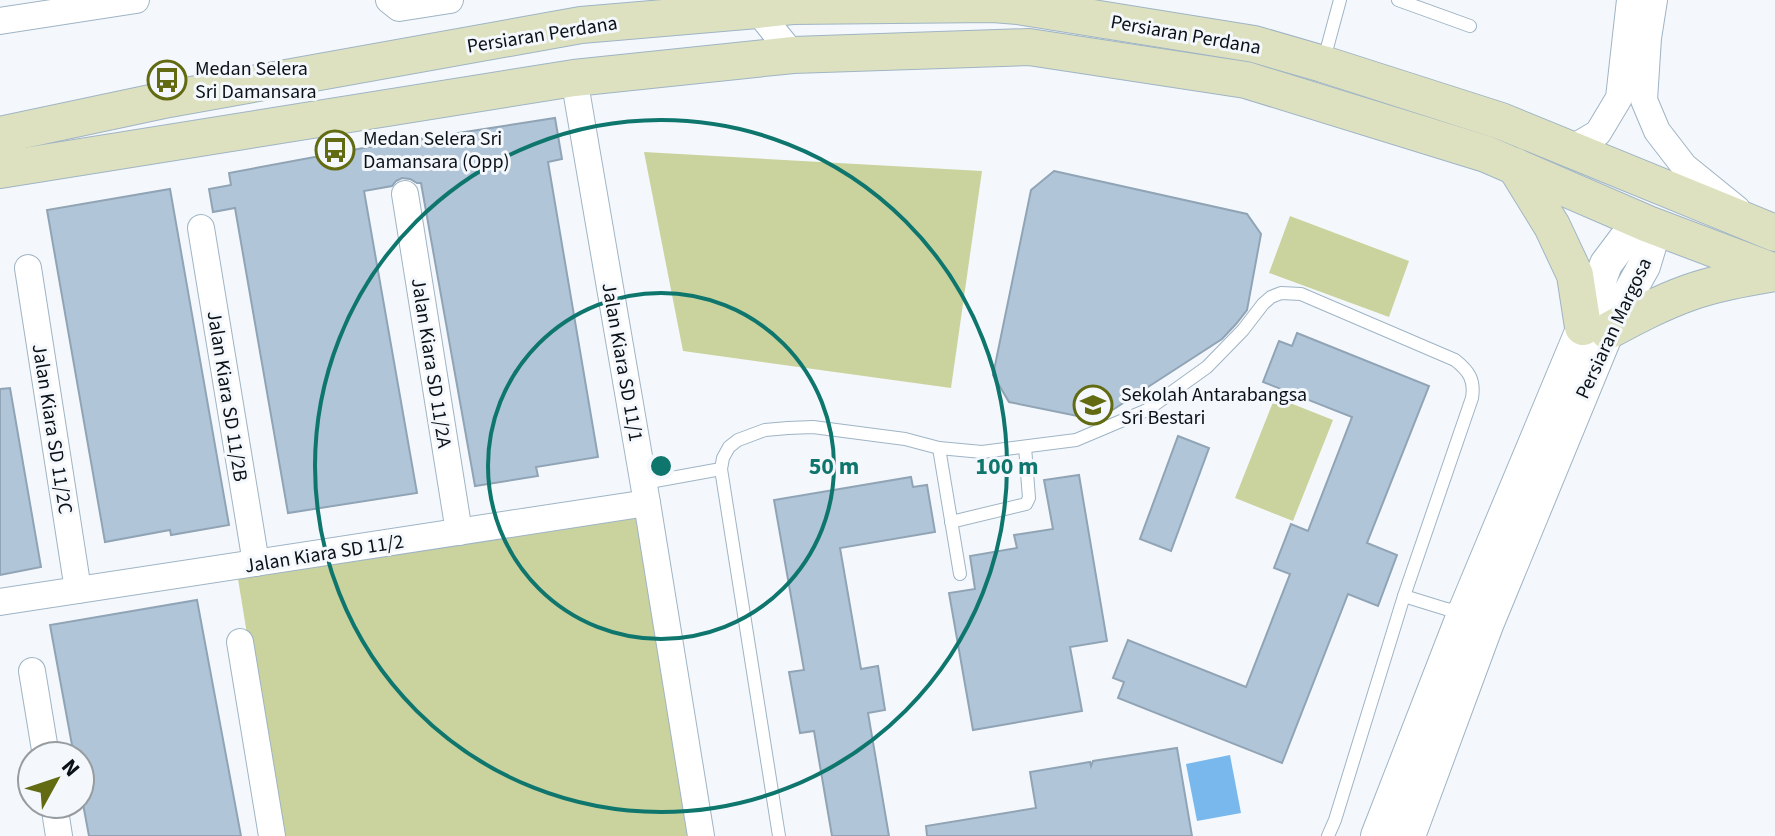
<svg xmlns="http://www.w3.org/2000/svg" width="1775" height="836" font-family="'Source Sans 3',sans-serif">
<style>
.green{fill:#cad39e}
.water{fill:#79b8ec}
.building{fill:#b0c5d7;stroke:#90a4b6;stroke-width:2}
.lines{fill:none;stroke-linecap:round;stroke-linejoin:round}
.service-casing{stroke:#9fb4c5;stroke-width:14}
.minor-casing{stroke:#9fb4c5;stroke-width:28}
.tertiary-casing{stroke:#9fb4c5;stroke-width:34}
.secondary-casing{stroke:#9fb4c5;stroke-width:38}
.service{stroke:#fff;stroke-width:12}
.minor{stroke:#fff;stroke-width:26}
.tertiary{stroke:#fff;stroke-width:32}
.secondary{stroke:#dde1bf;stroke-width:36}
.ring{fill:none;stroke:#0f766e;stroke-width:4}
.labels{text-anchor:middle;stroke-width:6;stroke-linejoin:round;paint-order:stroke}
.street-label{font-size:20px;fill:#0a1117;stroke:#f4f8fc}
.poi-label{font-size:20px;fill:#0a1117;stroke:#f4f8fc;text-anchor:start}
.centre{fill:#0f766e;stroke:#f4f8fc;stroke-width:4}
.ring-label{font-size:24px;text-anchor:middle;font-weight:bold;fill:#0f766e;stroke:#f4f8fc;stroke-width:6;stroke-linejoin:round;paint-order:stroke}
</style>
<rect width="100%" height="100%" fill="#f4f8fc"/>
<g class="green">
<path d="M644,152L982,171L951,388L683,351Z"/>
<path d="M1290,216L1409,261L1389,317L1269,273Z"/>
<path d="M1275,397L1333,420L1293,521L1235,498Z"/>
<path d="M639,510L693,836H280L237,573Z"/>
</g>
<path class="water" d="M1230,755L1241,813L1197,821L1186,764Z"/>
<g class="building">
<path d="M555,118L562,159L548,162L598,457L536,467L538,476L475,486L421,183H417L410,179L402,178L396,181L392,186L364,191L417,493L288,513L235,208L213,212L209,189L231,185L229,173L374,146Z"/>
<path d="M1054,171L1247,214L1261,234L1247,310L1236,324L1222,339L1097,420L1009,402L993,375L1031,190Z"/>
<path d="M170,189L229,525L171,535L170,530L105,542L47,210Z"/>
<path d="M1297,333L1429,386L1367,543L1397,555L1378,606L1348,594L1282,763L1118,698L1124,682L1113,678L1128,640L1246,687L1290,574L1274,568L1291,524L1308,531L1352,417L1263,382L1279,341L1292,346Z"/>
<path d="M10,388L41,567L0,575V389Z"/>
<path d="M1178,436L1209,448L1171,551L1140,539Z"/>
<path d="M1079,475L1107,641L1070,647L1082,711L973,730L949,593L975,589L970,556L1017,548L1014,535L1053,529L1044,480Z"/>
<path d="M911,477L913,487L927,485L935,532L840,548L861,669L878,666L885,710L868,713L889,836H832L814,731L800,733L789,672L804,670L774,500Z"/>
<path d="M197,600L241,836H89L80,788V756H74L50,625Z"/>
<path d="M1177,748L1192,836H927L926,826L1036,808L1030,772L1090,762L1091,766L1093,761Z"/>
</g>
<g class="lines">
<defs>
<g id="service">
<path d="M1398,0L1470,26"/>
<path d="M1323,63L1340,0"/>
<path d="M939,448L960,574"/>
<path d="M644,483L721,469"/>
<path d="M951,522L1026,504L1029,498L1025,447"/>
<path d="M1404,596L1446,609L1462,612"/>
<path d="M779,836L721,469L723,458L729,447L738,440L765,430L788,428L813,427L905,439L939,448L982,452L1076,440L1147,410L1207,367L1243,330L1263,304L1271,297L1281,293L1301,294L1455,360C1469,371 1475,380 1472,398L1404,596L1335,820L1328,836"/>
</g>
<g id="minor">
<path d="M389,0L399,8L450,0"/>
<path d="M755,0L757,10L793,55"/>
<path d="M1654,0L1648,38L1644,100L1657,131L1684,166L1737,209"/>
<path d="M0,21L136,0"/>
<path d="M574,78L647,503L701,836"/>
<path d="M1571,149L1598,133L1619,98L1630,0"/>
<path d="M405,194L459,532"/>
<path d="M201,228L256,563"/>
<path d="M28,268L78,590"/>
<path d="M0,602L647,503"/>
<path d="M240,642L272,836"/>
<path d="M32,671L46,756"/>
<path d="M54,804L59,836"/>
</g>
<path id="tertiary" d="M1377,836L1464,612L1583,327L1606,264L1624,240L1648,224L1651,243L1644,266L1608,331L1487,625L1409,836"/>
<g id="secondary">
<path d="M0,135L169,99L581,25L757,10L792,6L993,4L1018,6L1254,44L1323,64L1501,121L1775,233"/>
<path d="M1515,166L1552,226L1575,275L1583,327"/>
<path d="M0,170L574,78L793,55L1029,47L1246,80L1486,154L1648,224L1775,272"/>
<path d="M1608,331C1634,317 1660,303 1688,293C1716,283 1746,278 1775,273"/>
</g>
</defs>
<use href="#service" class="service-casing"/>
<use href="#minor" class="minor-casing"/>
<use href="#tertiary" class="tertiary-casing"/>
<use href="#secondary" class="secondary-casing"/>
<use href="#service" class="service"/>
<use href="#minor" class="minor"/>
<use href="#tertiary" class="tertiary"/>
<use href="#secondary" class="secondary"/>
</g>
<g class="ring">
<circle cx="661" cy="466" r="173"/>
<circle cx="661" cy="466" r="346"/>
</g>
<defs>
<symbol id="bus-ring" viewBox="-11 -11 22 22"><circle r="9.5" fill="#f4f8fc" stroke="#626b11" stroke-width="1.5"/><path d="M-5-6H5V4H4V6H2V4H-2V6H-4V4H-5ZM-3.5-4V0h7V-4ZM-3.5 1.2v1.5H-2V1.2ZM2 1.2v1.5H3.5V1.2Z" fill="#626b11"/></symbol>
<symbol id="school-ring" viewBox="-11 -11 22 22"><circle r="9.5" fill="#f4f8fc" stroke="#626b11" stroke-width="1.5"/><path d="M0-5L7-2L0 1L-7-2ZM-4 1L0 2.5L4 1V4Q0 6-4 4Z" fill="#626b11"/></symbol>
</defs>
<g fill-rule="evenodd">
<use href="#bus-ring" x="145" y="58" width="44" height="44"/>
<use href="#bus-ring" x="313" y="128" width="44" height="44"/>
<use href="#school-ring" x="1071" y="383" width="44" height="44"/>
</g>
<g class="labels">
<g class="street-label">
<text transform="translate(542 34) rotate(-9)" y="7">Persiaran Perdana</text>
<text transform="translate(1186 34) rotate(10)" y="7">Persiaran Perdana</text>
<text transform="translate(1613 328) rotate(-65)" y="7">Persiaran Margosa</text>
<text transform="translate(623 362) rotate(80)" y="7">Jalan Kiara SD 11/1</text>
<text transform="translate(432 363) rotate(81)" y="7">Jalan Kiara SD 11/2A</text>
<text transform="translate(228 396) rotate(81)" y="7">Jalan Kiara SD 11/2B</text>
<text transform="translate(53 429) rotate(81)" y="7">Jalan Kiara SD 11/2C</text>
<text transform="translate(324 553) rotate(-9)" y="7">Jalan Kiara SD 11/2</text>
</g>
<g class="poi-label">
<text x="195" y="75">Medan Selera<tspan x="195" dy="23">Sri Damansara</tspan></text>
<text x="363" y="145">Medan Selera Sri<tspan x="363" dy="23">Damansara (Opp)</tspan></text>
<text x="1121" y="401">Sekolah Antarabangsa<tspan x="1121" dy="23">Sri Bestari</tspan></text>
</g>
</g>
<circle cx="661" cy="466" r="12" class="centre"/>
<g class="ring-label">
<text x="834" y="474">50 m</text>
<text x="1007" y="474">100 m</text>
</g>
<g transform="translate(56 780) rotate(50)"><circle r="38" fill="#f4f8fc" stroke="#969ca0" stroke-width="2"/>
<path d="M0-6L14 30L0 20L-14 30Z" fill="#626b11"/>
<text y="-12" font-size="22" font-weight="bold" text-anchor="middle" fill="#0a1117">N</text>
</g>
</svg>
